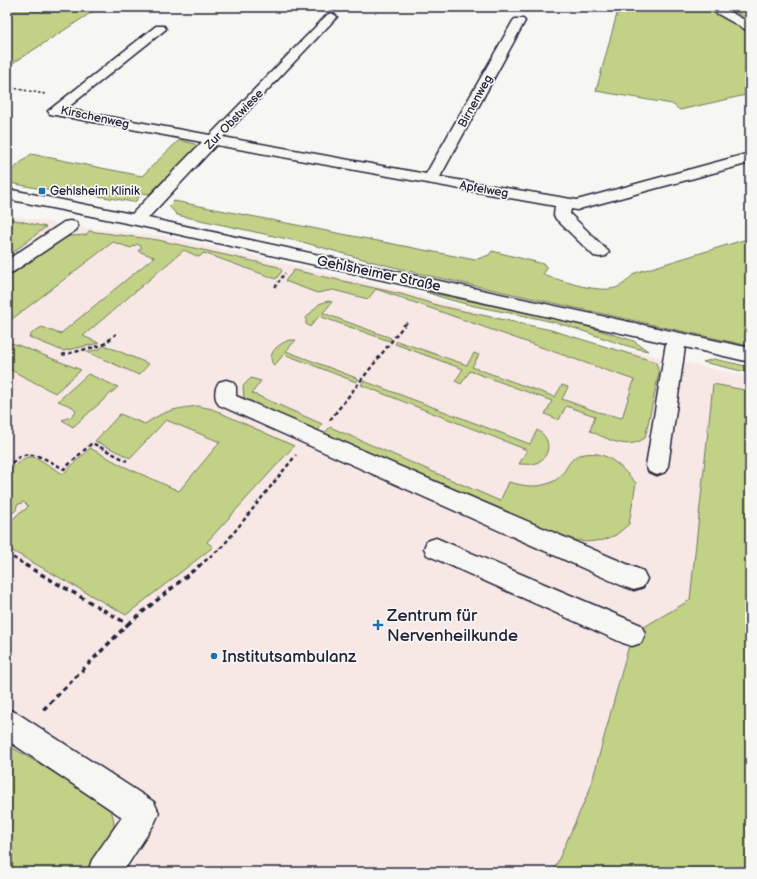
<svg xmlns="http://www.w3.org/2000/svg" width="757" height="879" font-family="'Balsamiq Sans',sans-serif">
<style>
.built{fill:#f7e8e5}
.green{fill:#c1d186;stroke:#727a60}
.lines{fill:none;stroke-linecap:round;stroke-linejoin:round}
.minor-casing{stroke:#22223b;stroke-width:3}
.path-far3{stroke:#22223b;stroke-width:1.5;stroke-dasharray:2.5 2;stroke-linecap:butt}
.path-far2{stroke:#22223b;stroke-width:2;stroke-dasharray:3 2.5;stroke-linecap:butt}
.path-far1{stroke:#22223b;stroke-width:2.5;stroke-dasharray:4 3;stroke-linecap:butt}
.path{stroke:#22223b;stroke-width:3.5;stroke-dasharray:5 4;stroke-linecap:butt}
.minor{fill:#f6f6f2;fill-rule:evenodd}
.poi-dot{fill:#1f6fb2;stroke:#f6f6f2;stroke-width:1.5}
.labels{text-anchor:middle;stroke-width:3.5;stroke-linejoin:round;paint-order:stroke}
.far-street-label{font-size:12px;fill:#22223b;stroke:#f6f6f2}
.far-poi-label{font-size:12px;fill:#22223b;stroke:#f6f6f2;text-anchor:start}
.street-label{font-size:14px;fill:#22223b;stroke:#f6f6f2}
.near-poi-label{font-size:17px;fill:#22223b;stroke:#f6f6f2;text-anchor:start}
</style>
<rect width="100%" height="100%" fill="#f6f6f2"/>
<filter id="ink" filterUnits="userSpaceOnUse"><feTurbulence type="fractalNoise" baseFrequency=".025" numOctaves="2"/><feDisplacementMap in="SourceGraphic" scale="8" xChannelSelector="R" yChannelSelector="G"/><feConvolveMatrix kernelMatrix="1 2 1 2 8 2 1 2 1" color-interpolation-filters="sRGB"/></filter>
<g filter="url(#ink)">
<path class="built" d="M7,215L70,226L169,237L393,288L628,352L633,351L750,377V872H7Z"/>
<g class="green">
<path d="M7,7H100L7,67Z"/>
<path d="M602,7H728L750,19V94L680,110L672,104L596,91L618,10Z"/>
<path d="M179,140L195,144L196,145L193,152L149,194L142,193L136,201L133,202L86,194L79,196L10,183L7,185V169L12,170L31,154L142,176Z"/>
<path d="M174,201L475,260L489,255L492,251L544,264L547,268L543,275C562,280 602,296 620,286C626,283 630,277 635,273L750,238V346L417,273L370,261L306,243L177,215L169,206Z"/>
<path d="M7,218L46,227L7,257Z"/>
<path d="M89,231L158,240L279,267L282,271L276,279L204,253L199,257L184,250L83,336L99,343L63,351L29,337L33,332L42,327L60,334L154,257L138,251L142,247L137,244L131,248L113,242L7,323V278L60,240L70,236L86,235Z"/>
<path d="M294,270L401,294L440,306L551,330L656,362L659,373L645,438C626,451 609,439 590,431L595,416L566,406L559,420L545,414L552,401L470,371L461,384L455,381L463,369L395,344L397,341L467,365L474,353L479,355L472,367L555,397L562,385L568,387L562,399L598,412L622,418L634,380L376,289L368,299L333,290L317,293L285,281Z"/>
<path d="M426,292L573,322L634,341L648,351C617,345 587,331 557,323C513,312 468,308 426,292Z"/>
<path d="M328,301L332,302L323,313L391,338L389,341L319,316L310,327L306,324V318L319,304Z"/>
<path d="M290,340H296L286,351L359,379L356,382L284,354L274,366C265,354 279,343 290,340Z"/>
<path d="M7,342L18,345L81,370L55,393L7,368Z"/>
<path d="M104,345L149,364L139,375L87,352L100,349Z"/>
<path d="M714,359L750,367V373L703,362Z"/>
<path d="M88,374L118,387L73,427L62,420L71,417L76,411L73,407L58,401Z"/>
<path d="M251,378L261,381L252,393L322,424L316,434L244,399L243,386Z"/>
<path d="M364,381L530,444L537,430C554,439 550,460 533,464C529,465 524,464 519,464L527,450L361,385Z"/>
<path d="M713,384L750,391V872H553L590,789L632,634L690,600Z"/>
<path d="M198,406L212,409L294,446L207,542L213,547L126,615L7,548V545L11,540L7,538V525L20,512L25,510L28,506L24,502L17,505L16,510L7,518V474C16,465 24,453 37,458L63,474L90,448L123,466L179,491L220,442L166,420L130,458L95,441L120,414L145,424C165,410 174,409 198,406Z"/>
<path d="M330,427L500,501L509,482C524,486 539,489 554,481C564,476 566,465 574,458C577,455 581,455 585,454C608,450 622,468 636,483L629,524L616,535L604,540L586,542L571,539L322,436Z"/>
<path d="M13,748L98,799C102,803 107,806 110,810C123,831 101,855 90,872H7V754Z"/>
</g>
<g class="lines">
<defs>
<g id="minor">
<path d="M707,7H721L750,23V32L709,9Z"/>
<path d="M331,13L335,15L337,17L335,19L223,137L426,174L513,21L515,19H523L525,21L440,177L577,200L750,153V163L583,208L577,210L571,209L570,214L609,252L606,256L600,257L594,256L556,219L554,215L555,206L216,145L148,218L750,348V362L685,347L668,466L665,472L657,475L649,472L646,466L666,343L136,225L7,199V189L132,214L202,142L55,115L50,114L48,111L156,26H164L166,29L66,109L210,135L327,15Z"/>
<path d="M70,221L76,222L78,226L76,230L13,272L7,273V260L64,222Z"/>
<path d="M226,380L233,382L236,387V396L643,571L647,579L643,587L634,590L625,587L219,405C214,398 214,389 219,382Z"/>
<path d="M436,538L641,625L645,634L641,643L632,646L623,643L427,555L424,548L427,541Z"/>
<path d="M7,709L17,713L154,802L159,813L154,824L123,872H88L92,860L122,817L7,740Z"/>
</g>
</defs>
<use href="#minor" class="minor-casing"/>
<path class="path-far3" d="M7,87L45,94"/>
<g class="path-far2">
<path d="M275,287L285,273"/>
<path d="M405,325L408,321"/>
</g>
<g class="path-far1">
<path d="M62,355L103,345L116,334"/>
<path d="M330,420L405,324"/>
<path d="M7,468C11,465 14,460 19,457C33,449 52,463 64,469L92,443L127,461"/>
<path d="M7,554L27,566"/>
<path d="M199,566L223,546L296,455"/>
</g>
<g class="path">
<path d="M25,565L128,624L41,712"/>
<path d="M128,624L200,565"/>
</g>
<use href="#minor" class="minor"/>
</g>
</g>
<g class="poi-dot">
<rect x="38" y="187" width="8" height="8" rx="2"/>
<path d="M376 619h4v4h4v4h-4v4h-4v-4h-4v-4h4z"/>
<circle cx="214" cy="656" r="4"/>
</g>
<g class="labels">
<g class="far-street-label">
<text transform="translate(475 101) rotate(-61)" y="4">Birnenweg</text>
<text transform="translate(95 117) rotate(12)" y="4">Kirschenweg</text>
<text transform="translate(234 119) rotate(-46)" y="4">Zur Obstwiese</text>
<text transform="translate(484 189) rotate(10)" y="4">Apfelweg</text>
</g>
<g class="far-poi-label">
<text x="50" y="195">Gehlsheim Klinik</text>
</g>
<g class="street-label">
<text transform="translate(379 273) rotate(12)" y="5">Gehlsheimer Straße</text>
</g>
<g class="near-poi-label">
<text x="387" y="621">Zentrum für<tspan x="387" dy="20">Nervenheilkunde</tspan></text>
<text x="222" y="662">Institutsambulanz</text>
</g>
</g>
<rect width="757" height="879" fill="none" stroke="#f6f6f2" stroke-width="24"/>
<rect x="12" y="12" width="733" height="855" fill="none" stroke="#22223b" stroke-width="1.5" filter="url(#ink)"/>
</svg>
